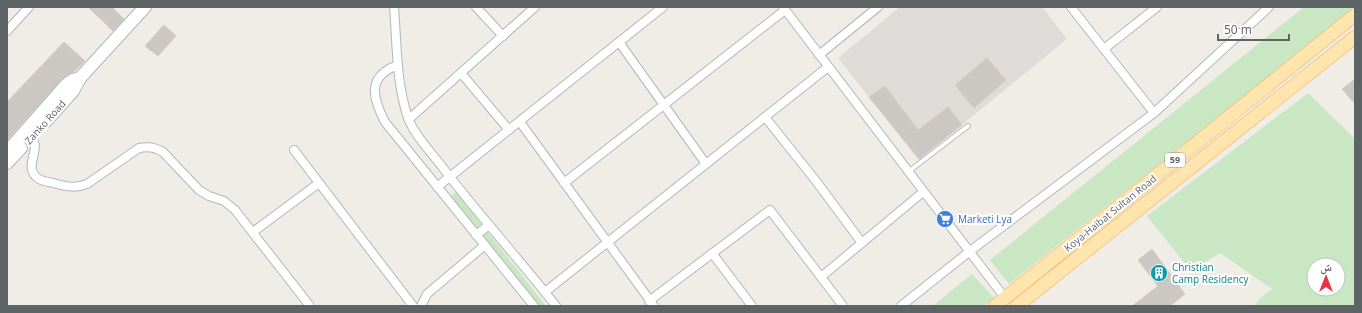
<svg xmlns="http://www.w3.org/2000/svg" width="1362" height="313" font-family="'Open Sans','Noto Naskh Arabic',sans-serif">
<style>
.industrial{fill:#dfdbd8}
.green{fill:#c9e7c3;fill-rule:evenodd}
.building{fill:#cbc7c2;stroke:#d5cdc4}
.lines{fill:none;stroke-linecap:round;stroke-linejoin:round}
.lane-casing{stroke:#b3b7bb;stroke-width:5.5}
.street-casing{stroke:#b3b7bb;stroke-width:10}
.secondary-casing{stroke:#b2b7bb;stroke-width:14}
.primary-casing{stroke:#f1b15e;stroke-width:14}
.lane{stroke:#fff;stroke-width:4}
.street{stroke:#fff;stroke-width:8}
.secondary{stroke:#fff;stroke-width:12}
.primary{stroke:#fee4ad;stroke-width:13}
.labels{text-anchor:middle;stroke-width:4;stroke-linejoin:round;paint-order:stroke}
.shield{fill:#fff;stroke:#8e9294;stroke-width:1}
.shield-label{font-size:9px;font-weight:bold;fill:#5e6366}
.street-label{font-size:10px;fill:#5e6366;stroke:#fff}
.shop-label{font-size:10px;fill:#366cbe;stroke:#fff;text-anchor:start}
.culture-label{font-size:10px;fill:#0d838f;stroke:#fff;text-anchor:start}
</style>
<rect width="100%" height="100%" fill="#f0ece6"/>
<path class="industrial" d="M900,7H1042L1067,39L919,160L838,58Z"/>
<g class="green">
<path d="M1304,7H1355L1009,284L990,260Z"/>
<path d="M1308,93L1355,139V306H1255L1259,299L1272,289L1220,253L1191,271L1147,216ZM1314,265H1338V289H1314Z"/>
<path d="M456,192L546,306H539L451,196Z"/>
<path d="M972,274L994,298L984,306H933Z"/>
</g>
<g class="building">
<path d="M88,7H112L124,19L113,31Z"/>
<path d="M164,25L176,36L158,56L145,46Z"/>
<path d="M64,42L85,61L75,71L69,74L62,79L8,139L7,138V102Z"/>
<path d="M987,58L1006,80L974,108L955,85Z"/>
<path d="M1355,79V104L1342,89Z"/>
<path d="M885,86L918,130L948,107L962,125L919,159L869,97Z"/>
<path d="M1152,249L1185,294L1170,306H1132L1158,286L1138,260Z"/>
</g>
<g class="lines">
<defs>
<path id="lane" d="M908,172L968,126"/>
<g id="street">
<path d="M394,7C397,44 396,82 408,118C415,136 431,152 443,168C479,215 519,259 556,306"/>
<path d="M476,7L503,36"/>
<path d="M783,7L1005,298"/>
<path d="M1071,7L1154,113"/>
<path d="M7,31L29,7"/>
<path d="M619,42L706,164"/>
<path d="M1104,49L1157,7"/>
<path d="M819,55L878,7"/>
<path d="M398,65C367,76 372,97 385,122L534,306"/>
<path d="M461,73L509,130"/>
<path d="M765,117L816,181L862,243"/>
<path d="M409,119L535,7"/>
<path d="M520,122L654,306"/>
<path d="M31,137C43,149 21,168 39,179C44,182 51,182 57,184C68,187 76,188 87,184L139,148C148,146 155,147 163,152L199,190L209,196L224,201L235,210L310,306"/>
<path d="M294,150L413,306"/>
<path d="M564,183L785,10"/>
<path d="M437,187L663,7"/>
<path d="M253,232L319,183"/>
<path d="M476,235L489,225"/>
<path d="M712,253L752,306"/>
<path d="M821,277L923,192"/>
<path d="M545,292L828,67"/>
<path d="M649,301L770,210L843,306"/>
<path d="M421,306L427,294L485,245"/>
<path d="M901,306L970,251L1154,113L1269,7"/>
</g>
<g id="secondary">
<path d="M46,121L73,91L80,78"/>
<path d="M7,152L67,84L73,80L80,78L145,7"/>
<path d="M7,163L21,148"/>
</g>
<g id="primary">
<path d="M995,306L1355,15"/>
<path d="M1017,306L1355,37"/>
</g>
</defs>
<use href="#lane" class="lane-casing"/>
<use href="#street" class="street-casing"/>
<use href="#secondary" class="secondary-casing"/>
<use href="#primary" class="primary-casing"/>
<use href="#lane" class="lane"/>
<use href="#street" class="street"/>
<use href="#secondary" class="secondary"/>
<use href="#primary" class="primary"/>
</g>
<defs>
<symbol id="supermarket-disc" viewBox="-11 -11 22 22"><circle r="9.5" fill="#3f7fe0" stroke="#fff"/><path d="M-6-5.5h2.5l.6 2H6L4.5 2H-2.5L-4.4-4H-6ZM-1.5 3.2a1.3 1.3 0 1 0 .1 0ZM3 3.2a1.3 1.3 0 1 0 .1 0Z" fill="#fff"/></symbol>
<symbol id="building-disc" viewBox="-11 -11 22 22"><circle r="9.5" fill="#0f9aa8" stroke="#fff"/><path d="M-4-6H4V6H1V3H-1V6H-4ZM-2.5-4.3h1.7v1.8h-1.7ZM.8-4.3h1.7v1.8H.8ZM-2.5-1h1.7V.8h-1.7ZM.8-1h1.7V.8H.8Z" fill="#fff"/></symbol>
</defs>
<g fill-rule="evenodd">
<use href="#supermarket-disc" x="935" y="209" width="20" height="20"/>
<use href="#building-disc" x="1149" y="263" width="20" height="20"/>
</g>
<g class="labels">
<rect class="shield" x="1165" y="153" width="20" height="14" rx="3"/>
<g class="shield-label">
<text x="1175" y="163">59</text>
</g>
<g class="street-label">
<text transform="translate(45 122) rotate(-48)" y="4">Zanko Road</text>
<text transform="translate(1110 213) rotate(-39)" y="4">Koya-Haibat Sultan Road</text>
</g>
<g class="shop-label">
<text x="958" y="223">Marketi Lya</text>
</g>
<g class="culture-label">
<text x="1172" y="271">Christian<tspan x="1172" dy="12">Camp Residency</tspan></text>
</g>
</g>
<rect width="1362" height="313" fill="none" stroke="#5e6366" stroke-width="16"/>
<g transform="translate(1326 277)"><circle r="19" fill="#ffffff" stroke="#bfc1c2"/>
<path d="M0-3L7 15L0 10L-7 15Z" fill="#e83442"/>
<text y="-6" font-size="11" font-weight="bold" text-anchor="middle" fill="#5e6366">ش</text>
</g>
<path d="M1218 34v6h71v-6" fill="none" stroke="#5e6366" stroke-width="2"/>
<text x="1224" y="34" font-size="12" fill="#5e6366" stroke="#ffffff" stroke-width="3" paint-order="stroke">50 m</text>
</svg>
